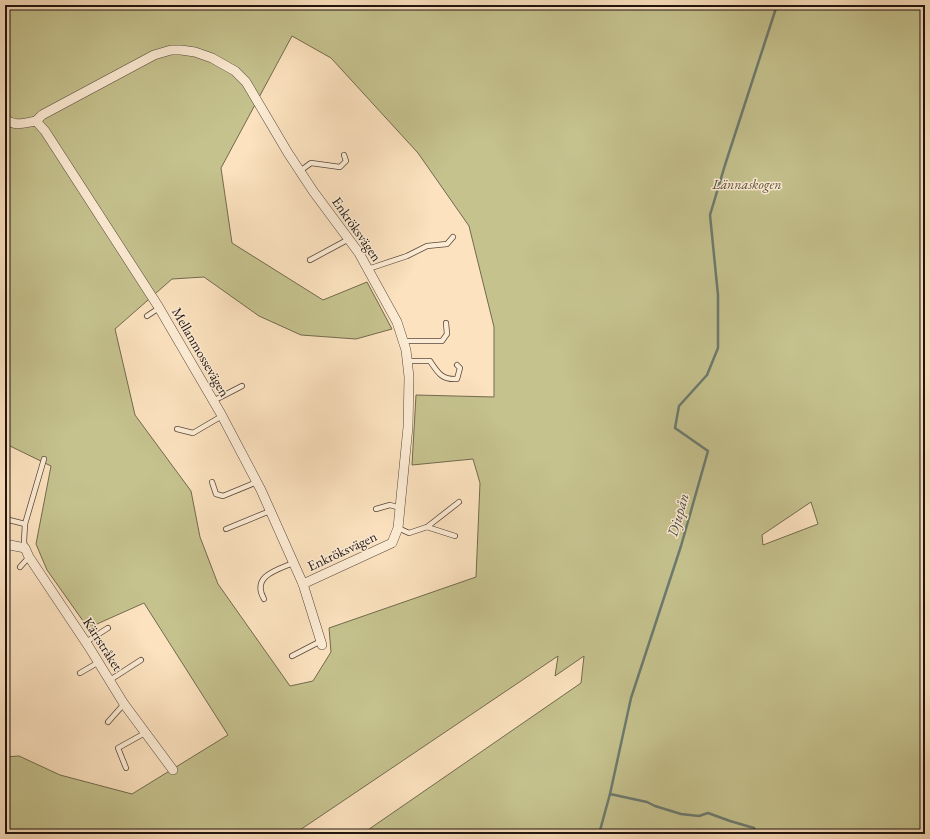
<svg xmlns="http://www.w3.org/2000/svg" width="930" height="839" font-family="'EB Garamond',serif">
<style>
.green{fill:#c5c28e;stroke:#726a4e;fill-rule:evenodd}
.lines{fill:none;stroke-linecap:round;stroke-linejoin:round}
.stream{stroke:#6c7a6f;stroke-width:2.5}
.lane-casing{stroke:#56473b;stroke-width:6}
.street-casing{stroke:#56473b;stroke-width:10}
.lane{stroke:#fdecd5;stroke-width:4.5}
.street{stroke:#fdecd5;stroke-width:9}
.labels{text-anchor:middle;stroke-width:3;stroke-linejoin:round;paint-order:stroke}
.park-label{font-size:14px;font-style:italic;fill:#59503b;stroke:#fdecd5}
.street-label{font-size:14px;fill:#1f130f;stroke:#fdecd5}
.water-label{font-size:15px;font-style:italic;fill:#4c4f47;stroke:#fdecd5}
</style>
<rect width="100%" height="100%" fill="#fce2bf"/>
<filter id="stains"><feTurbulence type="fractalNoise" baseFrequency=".005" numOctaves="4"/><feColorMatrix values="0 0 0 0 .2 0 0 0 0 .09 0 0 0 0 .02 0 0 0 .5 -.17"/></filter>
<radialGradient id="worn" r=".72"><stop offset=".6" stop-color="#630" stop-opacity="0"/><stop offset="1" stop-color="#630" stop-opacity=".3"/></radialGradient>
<path class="green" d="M5,5H925V834H362L581,683L584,656L555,676L558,656L294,834H5V757L19,756L60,775L132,794L228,735L144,603L88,628L47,570L36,544L51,466L10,446H5ZM292,36L331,58L418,153L469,226L494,327V397L416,395L412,465L473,459L480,483L476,577L329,628L331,652L313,681L290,686L218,584L200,537L191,491L135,415L115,329L172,279L204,277L259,316L301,335L356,339L392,329L367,282L323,300L232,243L221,168ZM811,502L818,524L763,545L762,535Z"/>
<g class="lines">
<g class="stream">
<path d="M610,794L647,802L655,806L681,814L699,816L708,813L730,821L754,828L758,834"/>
<path d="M599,834L610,794L631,698L681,546L708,451L675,428L679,406L707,375L718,348V295L710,215L725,165L777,5"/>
</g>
<defs>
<g id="lane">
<path d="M300,171L311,163L340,167L346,161L344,155"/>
<path d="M310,260L349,239"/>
<path d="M368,269L407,256L427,246L447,244L453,237"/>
<path d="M147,316L159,308"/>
<path d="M403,341H442L447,334L446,323"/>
<path d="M407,361H430C438,373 442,380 457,379L460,368L457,365"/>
<path d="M213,401L242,386"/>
<path d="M177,429L193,433L222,416"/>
<path d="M212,482L216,494L223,496L257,482"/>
<path d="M376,509L390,505L400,508"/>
<path d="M5,519L25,524"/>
<path d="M427,527L455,536"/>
<path d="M398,528L409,533L427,527L459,502"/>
<path d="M226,529L270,511"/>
<path d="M25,548L24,541L25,524L44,459"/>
<path d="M20,567L29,557"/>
<path d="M264,599C251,576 277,570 293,563"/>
<path d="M86,642L108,628"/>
<path d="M292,656L321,641"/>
<path d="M80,673L99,662"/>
<path d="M110,680L141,660"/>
<path d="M108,722L124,704"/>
<path d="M126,768L118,748L145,733"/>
</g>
<g id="street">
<path d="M5,119C15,127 24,123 36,121L45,131L158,306L221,414L261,490L303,584L322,645"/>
<path d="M36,121L42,115L154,55L171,50H181L195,52L212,58L235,71L246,82L288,153L313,191L359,253L397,322L406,350L409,377L408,427L398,528L392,543L303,584"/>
<path d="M5,544L25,548L29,557L89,647L124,704L173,770"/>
</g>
</defs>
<use href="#lane" class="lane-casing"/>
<use href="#street" class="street-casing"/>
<use href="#lane" class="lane"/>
<use href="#street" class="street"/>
</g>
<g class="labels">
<g class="park-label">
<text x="747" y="189">Lännaskogen</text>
</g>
<g class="street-label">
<text transform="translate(357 229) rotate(55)" y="5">Enkröksvägen</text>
<text transform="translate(201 352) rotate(60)" y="5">Mellanmossevägen</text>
<text transform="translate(342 551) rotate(-25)" y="5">Enkröksvägen</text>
<text transform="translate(103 644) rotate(57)" y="5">Kärrstråket</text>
</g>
<g class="water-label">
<text transform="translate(678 515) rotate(-74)" y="5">Djupån</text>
</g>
</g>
<rect width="930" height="839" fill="none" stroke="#fce2bf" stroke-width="20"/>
<rect x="6" y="6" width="918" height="827" fill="none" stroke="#1f130f" stroke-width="2"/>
<rect x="10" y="10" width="910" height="819" fill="none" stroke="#1f130f"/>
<rect width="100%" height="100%" filter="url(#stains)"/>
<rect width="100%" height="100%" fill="url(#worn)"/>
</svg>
